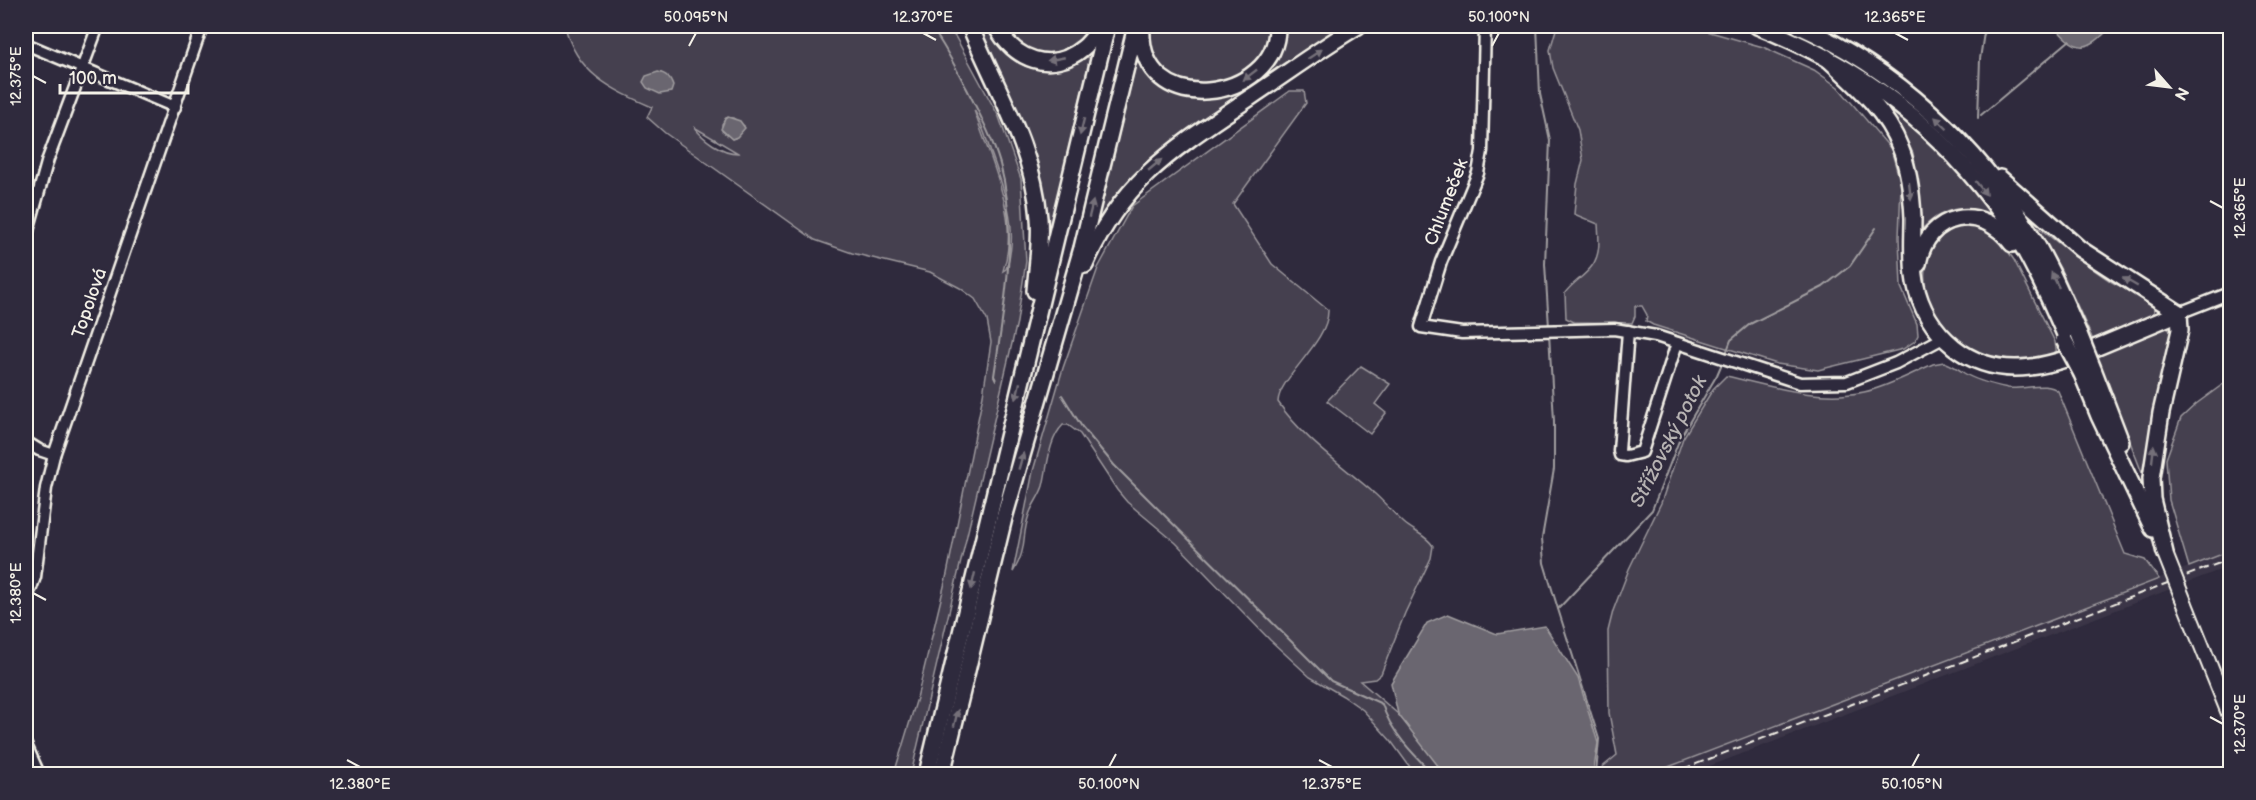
<svg xmlns="http://www.w3.org/2000/svg" width="2256" height="800" font-family="'Balsamiq Sans',sans-serif">
<style>
.built{fill:#3b3647}
.green{fill:#454050;stroke:#9c989c;stroke-width:1.5;fill-rule:evenodd}
.water{fill:#6a6670;stroke:#a19ea0;stroke-width:1.5}
.lines{fill:none;stroke-linecap:round;stroke-linejoin:round}
.stream{stroke:#a19ea0;stroke-width:2}
.minor-casing{stroke:#f4f1e8;stroke-width:15}
.major-casing{stroke:#f4f1e8;stroke-width:18}
.highway-casing{stroke:#f4f1e8;stroke-width:20}
.minor{stroke:#2f2a3d;stroke-width:10}
.major{stroke:#2f2a3d;stroke-width:14}
.highway{stroke:#2f2a3d;stroke-width:15}
.rail{stroke:#f4f1e8;stroke-width:2;stroke-dasharray:9 4.5;stroke-linecap:butt}
.major-bridge-casing{stroke:#f4f1e8;stroke-width:18;stroke-linecap:butt}
.highway-bridge-casing{stroke:#f4f1e8;stroke-width:20;stroke-linecap:butt}
.major-bridge{stroke:#2f2a3d;stroke-width:14}
.highway-bridge{stroke:#2f2a3d;stroke-width:15}
.oneway{fill:#747079}
.ticks{fill:none;stroke:#f4f1e8;stroke-width:2}
.labels{text-anchor:middle;stroke-width:4.5;stroke-linejoin:round;paint-order:stroke}
.street-label{font-size:18px;fill:#f4f1e8;stroke:#2f2a3d}
.water-label{font-size:20px;font-style:italic;fill:#b6b2b2;stroke:#2f2a3d}
.neatline{fill:none;stroke:#f4f1e8;stroke-width:2}
.ticks-label{font-size:15px;text-anchor:middle;fill:#f4f1e8}
</style>
<rect width="100%" height="100%" fill="#2f2a3d"/>
<filter id="ink" filterUnits="userSpaceOnUse"><feTurbulence type="fractalNoise" baseFrequency=".0167" numOctaves="2"/><feDisplacementMap in="SourceGraphic" scale="12" xChannelSelector="R" yChannelSelector="G"/><feConvolveMatrix kernelMatrix="1 2 1 2 8 2 1 2 1" color-interpolation-filters="sRGB"/></filter>
<g filter="url(#ink)">
<path class="built" d="M2230,551V566L1900,693L1689,774H1650Z"/>
<g class="green">
<path d="M565,26H946L956,38L999,117L1021,179L1026,261L1017,322L911,774H894L917,698L947,574L983,395L991,342L987,320L975,299L960,288L930,272L852,253L815,240L665,133L647,117L652,107C611,89 576,73 565,26ZM974,110C982,123 986,138 991,153C1004,189 1020,231 1006,269L1003,271C1021,218 990,160 974,110ZM726,118H733L744,126L735,138L732,139L722,131V124ZM694,127L738,153C721,153 703,139 694,127Z"/>
<path d="M974,26H987C996,48 1023,75 1050,68C1063,64 1077,53 1090,58L1044,252V222Z"/>
<path d="M999,26H1093L1086,37L1059,56L1028,54Z"/>
<path d="M1147,26H1272L1270,40L1259,61L1219,85H1180L1155,64Z"/>
<path d="M1284,26H1344L1174,145L1112,203L1101,219H1098L1138,55C1145,69 1152,82 1166,91C1211,116 1286,80 1284,26Z"/>
<path d="M1557,26H1680L1703,30L1763,47L1814,70L1838,87L1891,149L1901,185L1899,237L1901,287L1917,324L1918,335L1915,341L1903,349L1818,370L1777,364L1653,325L1646,321L1647,315L1642,306H1635V316L1632,323L1574,322L1566,318L1565,293C1572,283 1585,276 1592,266C1601,254 1599,238 1598,224L1574,214L1577,184L1583,160L1578,130L1553,68L1550,50Z"/>
<path d="M1290,91H1304L1306,103L1233,204L1272,264L1328,310C1329,342 1279,377 1278,402C1303,439 1341,464 1375,494C1385,503 1394,514 1404,523C1413,531 1427,536 1433,546L1431,558L1405,613L1381,674L1375,679L1360,681L1398,714L1447,774H1415L1391,741L1363,710L1343,696L1310,677L1270,640L1176,543L1127,502L1117,490L1080,434L1068,425H1063C1048,440 1048,466 1043,486C1040,496 1032,505 1029,515C1021,538 1028,548 1013,572L1033,471L1063,368L1098,268L1132,206Z"/>
<path d="M1879,98L1935,147L1963,175L1993,216C1963,203 1943,207 1921,230L1918,224L1920,196L1913,153L1901,130Z"/>
<path d="M2033,223C2059,244 2084,264 2112,282C2127,290 2145,295 2155,309L2152,317L2094,342L2060,268Z"/>
<path d="M1966,224L1976,225L1988,230L2001,241L2014,260L2055,342L2057,356C2035,359 2015,363 1993,358C1950,349 1915,301 1927,258C1933,237 1945,228 1966,224Z"/>
<path d="M2164,326L2172,332L2173,339L2155,405L2144,478L2096,354Z"/>
<path d="M1944,362C1952,365 1957,368 1964,373C1976,381 1994,385 2008,388C2024,390 2047,381 2058,391L2125,554L2145,560L2159,579L1650,774H1594L1617,755L1609,713L1608,631L1613,611L1629,569L1661,503L1683,438L1713,389L1726,376C1772,386 1817,402 1864,392C1887,387 1911,374 1933,364Z"/>
<path d="M1361,366L1390,384L1375,404L1386,413L1370,434L1327,401Z"/>
<path d="M2226,382L2230,383V551L2189,567L2169,500L2166,459L2181,418L2196,404Z"/>
</g>
<g class="water">
<path d="M2054,26H2112C2087,52 2078,54 2054,26Z"/>
<path d="M658,72C667,74 670,78 673,86L671,92L660,94L647,88L643,82L646,76Z"/>
<path d="M728,117L740,121L745,128L737,137L732,139L721,129L725,119Z"/>
<path d="M1448,614L1497,634L1545,626L1578,678L1598,743L1594,768L1591,774H1447L1442,771L1398,714L1391,683L1427,623Z"/>
</g>
<g class="lines">
<g class="stream">
<path d="M930,26C945,45 955,67 967,89C979,113 992,137 1000,164C1019,232 1004,308 994,376L996,380"/>
<path d="M1537,26L1540,94L1550,140L1545,264L1549,327"/>
<path d="M1981,115L2070,40"/>
<path d="M1978,118L1980,59L1985,26"/>
<path d="M1549,333L1554,421V469L1542,538L1544,563L1558,609"/>
<path d="M1725,356L1731,340L1750,324L1823,287L1850,266L1876,228"/>
<path d="M1062,395L1082,427L1114,465L1331,681L1382,704C1390,731 1413,754 1433,774"/>
<path d="M1596,774L1599,739L1558,609L1652,510L1680,438L1717,375L1723,361"/>
</g>
<defs>
<g id="minor">
<path d="M1485,26L1482,151L1478,173L1441,262L1421,327L1462,333L1614,329L1656,336L1800,383L1847,382L1896,363L1943,338"/>
<path d="M1862,26L1865,27L1882,26"/>
<path d="M26,44L175,107"/>
<path d="M26,238L48,159L98,26"/>
<path d="M2179,313L2230,293"/>
<path d="M1628,331L1619,451L1620,455L1626,456L1642,452L1677,343"/>
<path d="M26,442L39,450L54,455"/>
<path d="M26,596L31,588L35,577L46,488L54,455L202,26"/>
<path d="M26,745L39,774"/>
</g>
<path id="major" d="M2185,604L2230,716"/>
<g id="highway">
<path d="M970,26C996,89 1034,149 1039,218C1041,242 1037,267 1035,291"/>
<path d="M996,26C1013,59 1051,75 1083,48C1091,42 1096,33 1101,26"/>
<path d="M1142,26C1136,123 1279,102 1277,26"/>
<path d="M1757,26C1863,68 1940,126 2006,220C2030,255 2050,300 2067,339"/>
<path d="M1799,26C1894,68 1978,145 2031,235C2050,266 2064,300 2079,334"/>
<path d="M1826,57C1854,83 1886,110 1900,147C1909,169 1912,195 1913,218C1913,239 1911,261 1915,282C1920,307 1933,330 1954,347C2002,385 2057,364 2107,343C2131,333 2155,323 2179,313"/>
<path d="M2000,178L2080,249L2179,313"/>
<path d="M1918,264C1927,212 1982,202 2012,244"/>
<path d="M1085,265C1122,179 1177,147 1251,97C1287,73 1321,48 1358,26"/>
<path d="M2093,369L2121,442"/>
<path d="M2082,374L2099,416L2153,529"/>
<path d="M2165,553L2152,499L2151,478L2161,413L2180,330L2179,313"/>
<path d="M927,774L1107,26"/>
<path d="M942,774L1004,518L1082,248L1136,26"/>
</g>
</defs>
<use href="#minor" class="minor-casing"/>
<use href="#major" class="major-casing"/>
<use href="#highway" class="highway-casing"/>
<use href="#minor" class="minor"/>
<use href="#major" class="major"/>
<use href="#highway" class="highway"/>
<path class="rail" d="M1670,774L2230,559"/>
<defs>
<path id="major-bridge" d="M2166,556L2185,604"/>
<g id="highway-bridge">
<path d="M2079,334L2093,369"/>
<path d="M2064,340L2082,374"/>
</g>
</defs>
<use href="#major-bridge" class="major-bridge-casing"/>
<use href="#highway-bridge" class="highway-bridge-casing"/>
<use href="#major-bridge" class="major-bridge"/>
<use href="#highway-bridge" class="highway-bridge"/>
</g>
<defs><path id="oneway-solid" d="M-6-.8H1V-3.2L6.5 0L1 3.2V.8H-6Z" transform="scale(1.5)"/></defs>
<g class="oneway">
<use href="#oneway-solid" transform="translate(1315 54) rotate(-34)"/>
<use href="#oneway-solid" transform="translate(1056 59) rotate(169)"/>
<use href="#oneway-solid" transform="translate(1250 75) rotate(142)"/>
<use href="#oneway-solid" transform="translate(1941 123) rotate(-136)"/>
<use href="#oneway-solid" transform="translate(1082 127) rotate(104)"/>
<use href="#oneway-solid" transform="translate(1155 165) rotate(-40)"/>
<use href="#oneway-solid" transform="translate(1981 188) rotate(52)"/>
<use href="#oneway-solid" transform="translate(1910 191) rotate(83)"/>
<use href="#oneway-solid" transform="translate(1091 209) rotate(-76)"/>
<use href="#oneway-solid" transform="translate(2055 280) rotate(-116)"/>
<use href="#oneway-solid" transform="translate(2130 282) rotate(-150)"/>
<use href="#oneway-solid" transform="translate(1018 391) rotate(103)"/>
<use href="#oneway-solid" transform="translate(2153 454) rotate(-83)"/>
<use href="#oneway-solid" transform="translate(1021 461) rotate(-74)"/>
<use href="#oneway-solid" transform="translate(973 581) rotate(103)"/>
<use href="#oneway-solid" transform="translate(956 718) rotate(-76)"/>
</g>
</g>
<path class="ticks" d="M923,33L936,40M1895,33L1908,40M689,46L696,33M1492,46L1499,33M33,76L46,83M2210,201L2223,208M33,593L46,600M2210,717L2223,724M347,760L360,767M1319,760L1332,767M1109,767L1116,754M1912,767L1919,754"/>
<g class="labels">
<g class="street-label">
<text transform="translate(1446 202) rotate(-69)" y="6">Chlumeček</text>
<text transform="translate(89 303) rotate(-71)" y="6">Topolová</text>
</g>
<g class="water-label">
<text transform="translate(1668 441) rotate(-63)" y="7">Střížovský potok</text>
</g>
</g>
<rect width="2256" height="800" fill="none" stroke="#2f2a3d" stroke-width="66"/>
<g transform="translate(2169 87) rotate(118)" stroke="#2f2a3d" stroke-width="4.5" paint-order="stroke">
<path d="M0-4.5L10 22L0 15L-10 22Z" fill="#f4f1e8"/>
<text y="-9" font-size="16" font-weight="bold" text-anchor="middle" fill="#f4f1e8">N</text>
</g>
<path d="M60 84v9h128v-9" fill="none" stroke="#f4f1e8" stroke-width="3"/>
<text x="69" y="84" font-size="18" fill="#f4f1e8" stroke="#2f2a3d" stroke-width="4.5" paint-order="stroke">100 m</text>
<rect x="33" y="33" width="2190" height="734" class="neatline"/>
<g class="ticks-label">
<text x="696" y="22">50.095°N</text>
<text x="923" y="22">12.370°E</text>
<text x="1499" y="22">50.100°N</text>
<text x="1895" y="22">12.365°E</text>
<text transform="translate(16 76) rotate(-90)" y="5">12.375°E</text>
<text transform="translate(2240 208) rotate(-90)" y="5">12.365°E</text>
<text transform="translate(16 593) rotate(-90)" y="5">12.380°E</text>
<text transform="translate(2240 724) rotate(-90)" y="5">12.370°E</text>
<text x="360" y="789">12.380°E</text>
<text x="1109" y="789">50.100°N</text>
<text x="1332" y="789">12.375°E</text>
<text x="1912" y="789">50.105°N</text>
</g>
</svg>
